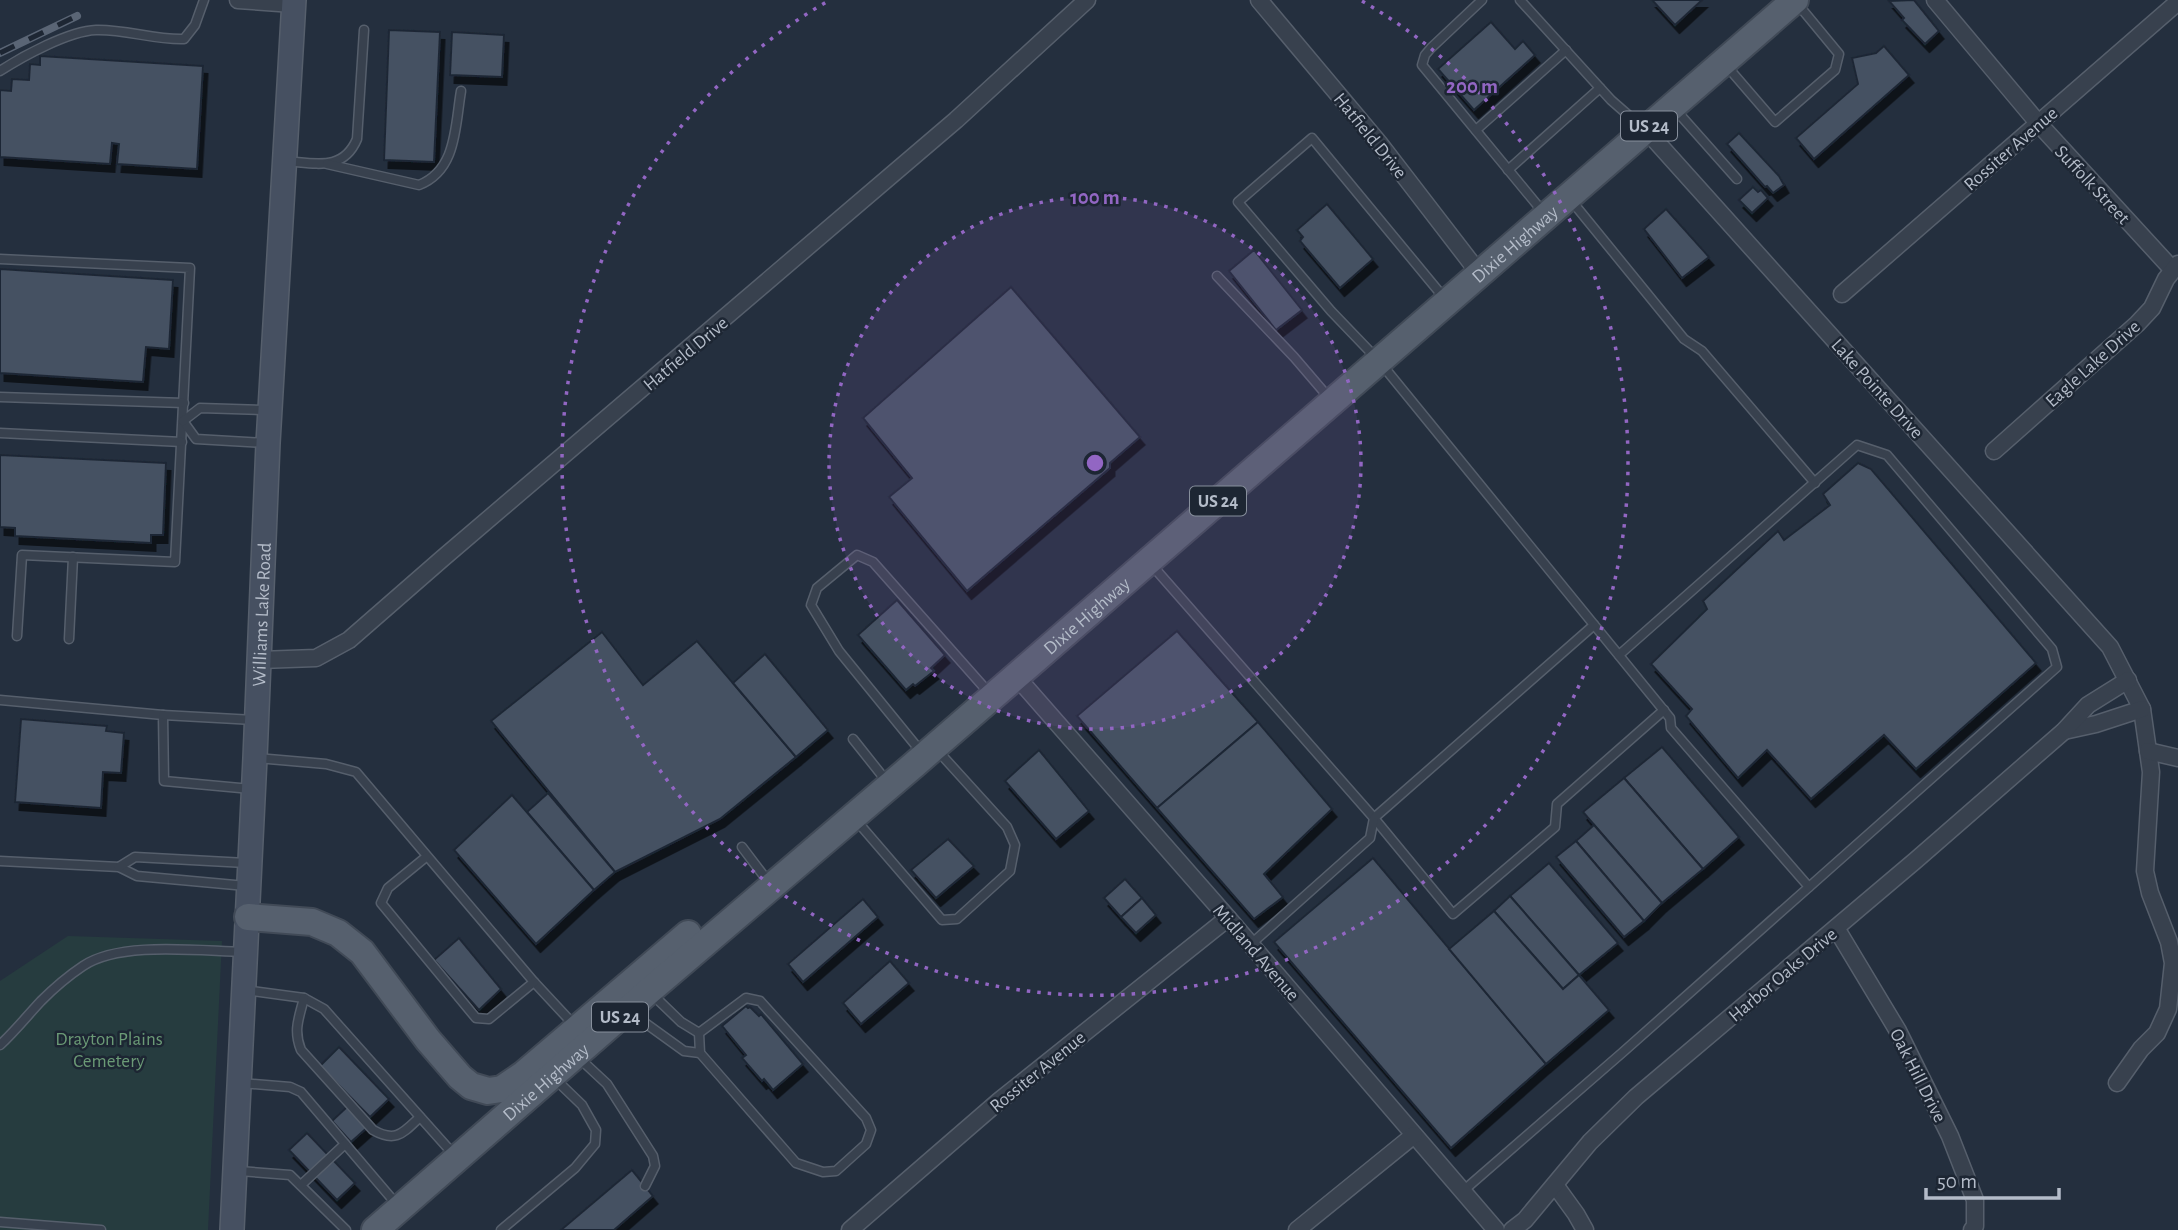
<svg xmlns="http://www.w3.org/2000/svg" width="2178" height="1230" font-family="'Alegreya Sans',sans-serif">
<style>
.green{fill:#263c3f}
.building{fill:#455162;stroke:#1f2835;stroke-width:2;filter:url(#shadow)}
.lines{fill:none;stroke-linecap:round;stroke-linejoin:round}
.service-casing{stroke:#565f6c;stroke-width:11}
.minor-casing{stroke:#565f6c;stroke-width:19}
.secondary-casing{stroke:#565f6c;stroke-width:26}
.primary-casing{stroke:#414a57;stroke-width:30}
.service{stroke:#38414e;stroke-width:8}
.minor{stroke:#38414e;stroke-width:16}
.secondary{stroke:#465061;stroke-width:23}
.primary{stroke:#56606e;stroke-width:26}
.rail-casing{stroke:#5a6575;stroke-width:8}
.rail{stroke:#1d2633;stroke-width:5;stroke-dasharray:16;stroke-linecap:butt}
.ring{fill:none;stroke:#9266c3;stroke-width:3.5;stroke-dasharray:3.5 7}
.labels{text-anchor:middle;stroke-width:5;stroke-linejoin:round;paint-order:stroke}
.shield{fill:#1d2633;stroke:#878f9c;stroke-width:2}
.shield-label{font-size:18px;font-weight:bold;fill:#b4bcc9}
.street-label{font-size:19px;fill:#b4bcc9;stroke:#1d2633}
.park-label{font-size:19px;fill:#6b9a76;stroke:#1d2633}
.centre{fill:#9266c3;stroke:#1d2633;stroke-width:3.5}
.ring-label{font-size:21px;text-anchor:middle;font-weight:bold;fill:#9266c3;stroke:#1d2633;stroke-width:5;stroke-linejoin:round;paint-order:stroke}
</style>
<defs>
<filter id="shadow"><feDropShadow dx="4.5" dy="8" stdDeviation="0" flood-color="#0009"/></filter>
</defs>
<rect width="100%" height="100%" fill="#242f3e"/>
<path class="green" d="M68,936L222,941L208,1230H0V981Z"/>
<g class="building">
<path d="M1652,0H1702L1675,25Z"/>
<path d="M1914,0L1939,31L1925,44L1902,20L1904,18L1889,1Z"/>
<path d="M1491,22L1515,49L1523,41L1535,55L1474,110L1438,69Z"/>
<path d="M389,30L440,32L434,162L384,160Z"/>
<path d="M452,32L504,35L502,77L450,75Z"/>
<path d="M1884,46L1909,75L1814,159L1796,138L1858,84L1852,58L1876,53Z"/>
<path d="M40,56L203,66L197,169L117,164L119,144L112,143L110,164L0,157V90L11,91L12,79L29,80L30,64L40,65Z"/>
<path d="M1739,133L1779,176L1784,185L1773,193L1767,186L1765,187L1727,144Z"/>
<path d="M1753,187L1758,192L1761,190L1768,198L1752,213L1739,200Z"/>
<path d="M1327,204L1373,259L1340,288L1300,241L1303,237L1297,230Z"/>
<path d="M1666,209L1709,257L1682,278L1644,229Z"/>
<path d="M1254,250L1302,310L1276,330L1229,271Z"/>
<path d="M0,269L173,280L169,349L146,347L143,382L0,373Z"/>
<path d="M1011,287L1140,437L1110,463V468L967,591L889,497L912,478L863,418Z"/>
<path d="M0,455L166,463L163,535H151V543L15,536V528L0,527Z"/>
<path d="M1858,463L1871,469L2036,663L1916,769L1884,735L1811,799L1767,750L1738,778L1686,716L1692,709L1651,664L1707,609L1703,601L1778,531L1784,540L1830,505L1823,494Z"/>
<path d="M897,600L945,655L931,668L934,671L915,686L913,684L906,690L858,635Z"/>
<path d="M1177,631L1258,722L1157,808L1077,716Z"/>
<path d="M602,632L643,685L697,641L796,757L720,819L615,872L491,721Z"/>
<path d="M765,654L828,730L796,757L733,683Z"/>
<path d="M21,719L107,726L106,731L124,733L121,773L103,772L101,808L15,802Z"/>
<path d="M1258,722L1332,809L1264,874L1283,897L1254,919L1157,808Z"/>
<path d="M1662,747L1739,837L1703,869L1624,778Z"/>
<path d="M1039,750L1089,811L1056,839L1005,781Z"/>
<path d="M1624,778L1703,869L1662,903L1583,812Z"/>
<path d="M548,793L615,872L594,890L527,812Z"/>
<path d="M512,795L594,890L536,944L454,850Z"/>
<path d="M1594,825L1662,903L1644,921L1576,841Z"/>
<path d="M948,839L974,866L936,898L911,870Z"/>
<path d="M1576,841L1644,921L1624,937L1556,857Z"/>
<path d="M1373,858L1546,1064L1451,1148L1274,942Z"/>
<path d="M1549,863L1618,943L1579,975L1510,896Z"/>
<path d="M1125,879L1142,898L1121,917L1104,898Z"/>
<path d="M1510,896L1579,975L1563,989L1494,911Z"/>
<path d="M1142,898L1156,915L1136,933L1121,917Z"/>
<path d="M863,899L878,917L803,982L788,964Z"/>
<path d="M1494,911L1563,989L1579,975L1609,1010L1546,1064L1449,949Z"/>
<path d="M459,938L501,989L479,1010L434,960Z"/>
<path d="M890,961L909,983L861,1024L843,1003Z"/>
<path d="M746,1006L748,1008L750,1007L759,1016L761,1014L803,1064L773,1090L764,1079L762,1081L742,1058L746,1055L722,1026Z"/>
<path d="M339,1047L389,1099L370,1117L320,1066Z"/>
<path d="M348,1106L369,1126L351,1142L332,1121Z"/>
<path d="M307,1133L355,1183L337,1200L289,1150Z"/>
<path d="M632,1170L653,1196L614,1230H561Z"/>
</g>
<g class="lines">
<defs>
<g id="service">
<path d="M1482,0L1431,48L1425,55L1422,65L1543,212"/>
<path d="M1520,0L1611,100L1643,128"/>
<path d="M1725,64L1775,122L1835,70L1839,54L1796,2"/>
<path d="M0,71C23,56 69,31 96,30C125,29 154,40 184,39L195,25L204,0"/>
<path d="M1674,108L1737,179"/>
<path d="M1476,130L1566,50"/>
<path d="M285,161C315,163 343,172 357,139L364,30"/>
<path d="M327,164L419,185C457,170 455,126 461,91"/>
<path d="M1508,170L1600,88"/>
<path d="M1570,199L1684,339L1702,351L1815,483"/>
<path d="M0,259L190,268L175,562L22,555L17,636"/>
<path d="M1217,276L1294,357L1330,399"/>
<path d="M1445,299L1312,138L1238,202L1331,311L1379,361L1670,718L1671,728L1809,887L1623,1052L1463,1191"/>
<path d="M0,397L184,403"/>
<path d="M183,421L196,439L266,443"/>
<path d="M183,421L200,408L266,410"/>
<path d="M0,433L182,442"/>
<path d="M1150,563L1374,818L1453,914L1555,827L1557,804L1664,710"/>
<path d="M69,639L73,557"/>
<path d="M1619,655L1857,445L1887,455L2052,649L2057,667L1809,887"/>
<path d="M0,700L163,715L164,781L251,789"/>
<path d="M163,715L254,720"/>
<path d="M853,739L888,783"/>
<path d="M922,753L839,651L811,605L817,588L857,555L873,562L990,694"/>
<path d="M257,758L326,764L356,772L534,982L575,1026"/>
<path d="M855,819L942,920L957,919L1010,871L1015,845L1007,827L938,751"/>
<path d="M742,847L770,884"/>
<path d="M426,857L388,888L381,903L476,1018L489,1019L534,982"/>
<path d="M0,861L119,867L137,876L246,886"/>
<path d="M119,867L135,857L246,863"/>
<path d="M1251,944L1370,838L1374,818L1594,625"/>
<path d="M245,990L304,998L324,1009L455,1156"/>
<path d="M653,995L681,1022L699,1033"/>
<path d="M304,998C299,1018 293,1030 301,1050L373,1130C396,1143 403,1133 420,1117"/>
<path d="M746,998L760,1001L866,1118L871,1130L866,1144L836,1171L823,1172L796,1163L700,1053L699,1033Z"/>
<path d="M630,1012L684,1051L700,1053"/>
<path d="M0,1045C15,1031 27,1016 41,1001C53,989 68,976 83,966C120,941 199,951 243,952"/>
<path d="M578,1057L607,1084L653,1156L655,1166L645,1186"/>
<path d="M241,1083L290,1087L301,1092L398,1206"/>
<path d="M239,1171L290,1175L346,1230"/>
<path d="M301,1185L345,1144"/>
<path d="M0,1222L101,1230"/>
<path d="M501,1230L575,1168L595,1144L596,1130L582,1105L554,1078"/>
</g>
<g id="minor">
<path d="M238,0L293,4"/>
<path d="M1259,0L1379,143L1479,273"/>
<path d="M1935,0L2039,124L2172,269"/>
<path d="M1645,129L2110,647L2142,709L2151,772L2145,871L2150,893L2169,942L2173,963L2168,1009L2157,1033L2141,1049L2117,1083"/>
<path d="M1842,294L2178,2"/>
<path d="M1994,451L2137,324L2152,308L2166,279L2178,264"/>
<path d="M260,660L316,658L349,640L443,558L956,120L1087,0"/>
<path d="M1015,675L1228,918L1496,1230"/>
<path d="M2064,731L2096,724L2142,709"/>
<path d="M2148,751L2178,758"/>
<path d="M1836,928L1898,1031L1950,1136L1975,1200V1226L1972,1230"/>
<path d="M1555,1185L1576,1214L1585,1230"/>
<path d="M850,1230L999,1101L1228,918"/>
<path d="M1297,1230L1414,1135"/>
<path d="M1512,1230L1525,1220L1590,1142L1636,1097L1916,860L2064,731L2088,705L2128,680"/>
</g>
<g id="secondary">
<path id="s1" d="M232,1230L255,758L268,443L294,0"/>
</g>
<g id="primary">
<path d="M248,917L312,922L338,933L362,952L428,1040L460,1077L471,1086L488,1091L502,1089L524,1074L688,934"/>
<path id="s2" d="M375,1230L649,991L915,764L1795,0"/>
</g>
</defs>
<use href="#service" class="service-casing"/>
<use href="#minor" class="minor-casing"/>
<use href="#secondary" class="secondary-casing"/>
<use href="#primary" class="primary-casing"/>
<use href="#service" class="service"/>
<use href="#minor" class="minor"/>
<use href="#secondary" class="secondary"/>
<use href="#primary" class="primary"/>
<defs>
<path id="rail" d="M0,53L77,16"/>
</defs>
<use href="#rail" class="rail-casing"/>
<use href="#rail" class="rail"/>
</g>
<circle cx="1095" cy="463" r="266" fill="#9266c3" fill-opacity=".12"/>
<g class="ring">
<circle cx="1095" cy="463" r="266"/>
<path d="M1362 1A533 533 0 1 1 828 1"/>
</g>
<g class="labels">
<g class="shield">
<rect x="1621" y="111.5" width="56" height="29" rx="5"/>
<rect x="1190" y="486.5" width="56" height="29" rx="5"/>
<rect x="592" y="1002.5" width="56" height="29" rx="5"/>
</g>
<g class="shield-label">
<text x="1649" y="132">US 24</text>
<text x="1218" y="507">US 24</text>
<text x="620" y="1023">US 24</text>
</g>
<g class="street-label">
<text transform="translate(1371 135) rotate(51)" y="7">Hatfield Drive</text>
<text transform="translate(2010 148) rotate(-41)" y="7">Rossiter Avenue</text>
<text transform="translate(2093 184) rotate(47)" y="7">Suffolk Street</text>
<text dy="7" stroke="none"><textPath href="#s2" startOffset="1507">Dixie Highway</textPath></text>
<text transform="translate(685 353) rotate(-40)" y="7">Hatfield Drive</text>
<text transform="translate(2092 363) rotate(-42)" y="7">Eagle Lake Drive</text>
<text transform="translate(1878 388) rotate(48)" y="7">Lake Pointe Drive</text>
<text dy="7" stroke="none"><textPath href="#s1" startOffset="616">Williams Lake Road</textPath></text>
<text dy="7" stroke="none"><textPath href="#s2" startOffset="940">Dixie Highway</textPath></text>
<text transform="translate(1257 952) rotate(49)" y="7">Midland Avenue</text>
<text transform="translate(1782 974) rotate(-40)" y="7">Harbor Oaks Drive</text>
<text transform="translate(1037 1071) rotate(-39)" y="7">Rossiter Avenue</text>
<text transform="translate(1919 1075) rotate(63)" y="7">Oak Hill Drive</text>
<text dy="7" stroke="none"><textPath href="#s2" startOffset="226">Dixie Highway</textPath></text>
</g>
<g class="park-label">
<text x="109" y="1045">Drayton Plains<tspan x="109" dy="22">Cemetery</tspan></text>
</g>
</g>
<circle cx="1095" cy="463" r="10" class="centre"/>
<g class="ring-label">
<text x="1472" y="93">200 m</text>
<text x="1095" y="204">100 m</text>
</g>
<path d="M1926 1188v10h133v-10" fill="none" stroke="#b4bcc9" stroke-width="3.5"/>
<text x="1937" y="1188" font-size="21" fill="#b4bcc9" stroke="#1d2633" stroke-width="5" paint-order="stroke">50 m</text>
</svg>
